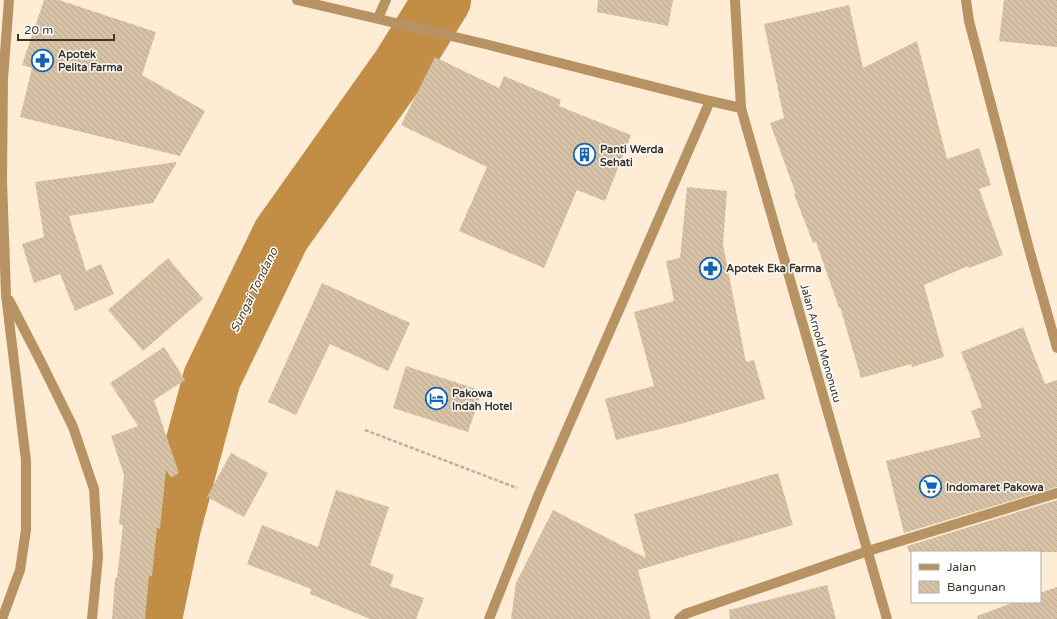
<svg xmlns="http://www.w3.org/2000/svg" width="1057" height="619" font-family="'Varela Round',sans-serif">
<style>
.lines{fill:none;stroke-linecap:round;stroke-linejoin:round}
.river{stroke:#c28d44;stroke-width:58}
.building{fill:url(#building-back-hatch)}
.path{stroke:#bfb09d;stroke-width:2.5;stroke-dasharray:4 2;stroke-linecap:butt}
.minor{stroke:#b79364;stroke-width:10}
.labels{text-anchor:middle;stroke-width:3;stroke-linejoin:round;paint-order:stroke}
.poi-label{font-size:11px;font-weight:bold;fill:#3e352a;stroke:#fff;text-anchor:start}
.street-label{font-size:11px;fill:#3e352a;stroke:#fff}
.water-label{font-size:12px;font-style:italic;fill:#523b1c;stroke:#fff}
</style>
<defs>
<pattern id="building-back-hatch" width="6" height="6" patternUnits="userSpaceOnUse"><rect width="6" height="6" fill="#d8c2a6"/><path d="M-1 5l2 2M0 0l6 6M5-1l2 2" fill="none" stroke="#baa78f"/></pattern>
</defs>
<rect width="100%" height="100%" fill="#feecd5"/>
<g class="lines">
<path class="river" d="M153,619L172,527L212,378L281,235L401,66L442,0"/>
</g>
<g class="building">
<path d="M44,0H59L156,32L142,75L205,111L180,156L20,117L32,68L22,65Z"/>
<path d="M598,0H673L668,26L597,12Z"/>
<path d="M1004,0H1057V47L999,41Z"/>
<path d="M849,5L863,68L917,41L947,159L979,148L991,185L979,189L1003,255L969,268L968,266L924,285L944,357L912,367L911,364L861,378L840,307L839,308L816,242L813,243L794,194H796L770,123L784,118L764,24Z"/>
<path d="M435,57L499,88L504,76L561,100L559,106L631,135L605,201L577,190L544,268L459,231L487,167L401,125Z"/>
<path d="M177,162L153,203L69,216L86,271L101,264L114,294L75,311L60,274L34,283L22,244L44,237L35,182Z"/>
<path d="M687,187L727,191L723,245L746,362L754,360L765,399L684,423L616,440L605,399L654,386L634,312L674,301L666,261L680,258Z"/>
<path d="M168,258L203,299L143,351L108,310Z"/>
<path d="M322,283L410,323L388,371L330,344L296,415L268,402Z"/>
<path d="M1023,327L1045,384L1057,380V487L904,533L886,461L981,437L971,411L982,407L961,352Z"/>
<path d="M164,347L185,380L154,400L179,473L171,478L166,470L160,529L157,528L152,576H149L145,619H112L115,578H117L123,525L119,524L124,475L111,436L138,426L110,383Z"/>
<path d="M406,366L482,391L468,432L393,408Z"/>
<path d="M231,453L268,473L244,517L207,497Z"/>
<path d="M778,473L793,525L638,570L651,619H511L516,583L553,510L646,558L634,514Z"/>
<path d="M336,490L389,507L370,565L394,575L390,586L424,598L416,619H370L310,594L311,589L247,564L262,525L318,547Z"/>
<path d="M1057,500V552H909L907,546Z"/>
<path d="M827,585L836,619H730L729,610Z"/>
<path d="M1057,587V619H978L977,616L1015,602H1040V593Z"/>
</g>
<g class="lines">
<path class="path" d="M365,430L517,488"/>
<g class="minor">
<path d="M297,0L485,44L710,101L741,108"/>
<path d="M735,0L741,108L887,619"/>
<path d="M966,0L969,21L1029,249L1057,348"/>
<path d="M378,18L386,0"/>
<path d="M9,300L41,362L73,427L94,489L98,557L92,619"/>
<path d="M2,619L20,570L26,530V461L6,295L2,180L3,79L9,0"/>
<path d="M489,619L538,496L710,101"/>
<path d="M679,619L685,614L868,551L1057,493"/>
</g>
</g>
<defs>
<symbol id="pharmacy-ring" viewBox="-11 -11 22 22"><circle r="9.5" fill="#fff" stroke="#1464b3" stroke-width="1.5"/><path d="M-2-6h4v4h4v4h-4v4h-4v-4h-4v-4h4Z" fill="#1464b3"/></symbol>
<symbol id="building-ring" viewBox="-11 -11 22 22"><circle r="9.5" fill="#fff" stroke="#1464b3" stroke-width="1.5"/><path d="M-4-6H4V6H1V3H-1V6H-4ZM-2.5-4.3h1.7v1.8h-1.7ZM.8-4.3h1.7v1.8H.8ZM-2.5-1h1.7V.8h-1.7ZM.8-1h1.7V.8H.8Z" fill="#1464b3"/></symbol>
<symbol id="hotel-ring" viewBox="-11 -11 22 22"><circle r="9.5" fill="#fff" stroke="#1464b3" stroke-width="1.5"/><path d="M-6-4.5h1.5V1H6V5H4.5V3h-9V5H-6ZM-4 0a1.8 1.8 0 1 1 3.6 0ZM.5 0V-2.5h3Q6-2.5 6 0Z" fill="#1464b3"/></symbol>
<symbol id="supermarket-ring" viewBox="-11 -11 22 22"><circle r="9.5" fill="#fff" stroke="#1464b3" stroke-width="1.5"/><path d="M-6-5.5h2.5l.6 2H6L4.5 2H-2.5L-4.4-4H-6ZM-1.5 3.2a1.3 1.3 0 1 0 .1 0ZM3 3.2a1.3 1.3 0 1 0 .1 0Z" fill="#1464b3"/></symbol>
</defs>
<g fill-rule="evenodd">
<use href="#pharmacy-ring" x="30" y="48" width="25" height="25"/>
<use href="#building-ring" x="572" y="142" width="25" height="25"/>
<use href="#pharmacy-ring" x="698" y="256" width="25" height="25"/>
<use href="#hotel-ring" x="424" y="386" width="25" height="25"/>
<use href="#supermarket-ring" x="918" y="474" width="25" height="25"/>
</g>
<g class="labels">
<g class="poi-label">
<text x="58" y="58">Apotek<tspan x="58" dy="13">Pelita Farma</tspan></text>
<text x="600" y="153">Panti Werda<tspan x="600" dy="13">Sehati</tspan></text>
<text x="726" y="272">Apotek Eka Farma</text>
<text x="452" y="397">Pakowa<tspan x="452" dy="13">Indah Hotel</tspan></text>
<text x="946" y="491">Indomaret Pakowa</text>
</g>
<g class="street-label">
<text transform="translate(821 343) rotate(74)" y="4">Jalan Arnold Mononutu</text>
</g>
<g class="water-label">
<text transform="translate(254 290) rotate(-64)" y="4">Sungai Tondano</text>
</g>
</g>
<rect x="911" y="551" width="130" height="52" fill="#ffffff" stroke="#b2aeaa"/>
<rect x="919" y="564" width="20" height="6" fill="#b79364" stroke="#b2aeaa"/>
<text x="947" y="571" font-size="12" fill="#3e352a">Jalan</text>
<rect x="919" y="581" width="20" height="12" fill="url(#building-back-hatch)" stroke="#b2aeaa"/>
<text x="947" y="591" font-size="12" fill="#3e352a">Bangunan</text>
<path d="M18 34v6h96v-6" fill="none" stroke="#3e352a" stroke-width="2"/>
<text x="24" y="34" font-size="12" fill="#3e352a" stroke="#ffffff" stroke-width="3" paint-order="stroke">20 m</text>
</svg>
